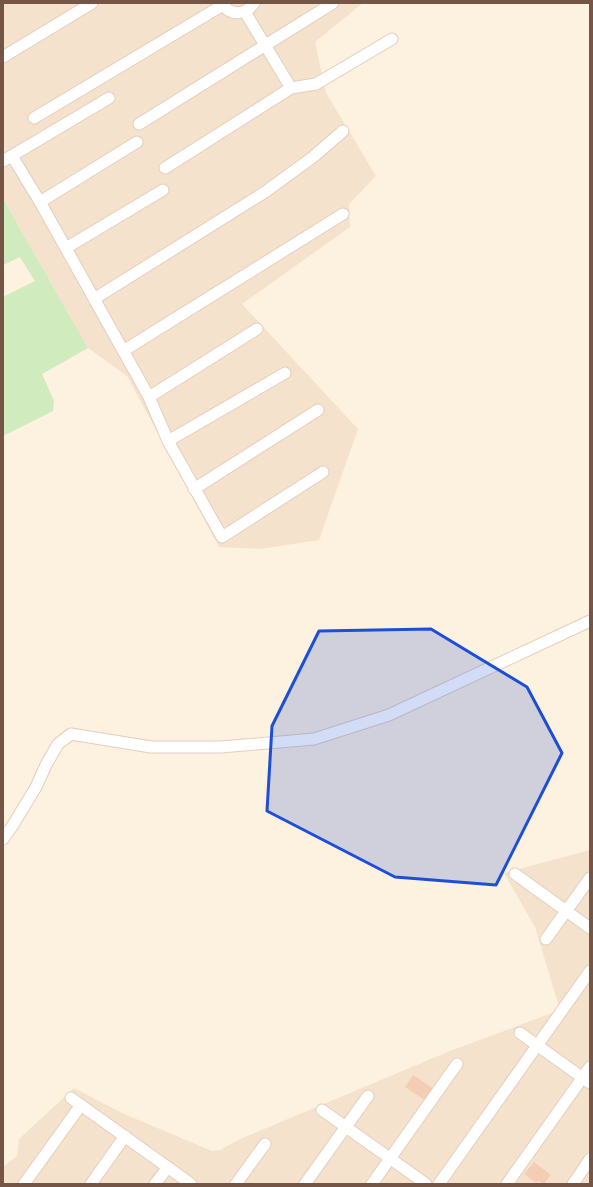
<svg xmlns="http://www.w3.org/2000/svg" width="593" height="1187" font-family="Poppins,sans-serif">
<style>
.residential{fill:#f5e2cd}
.green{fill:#d0ebbd}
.building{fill:#f4cdb5}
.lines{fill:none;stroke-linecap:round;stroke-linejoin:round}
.minor-casing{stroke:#e4cebd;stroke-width:13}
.minor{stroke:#fff;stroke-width:11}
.marked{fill:#1d4ed8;fill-opacity:0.2;stroke:#1d4ed8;stroke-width:3;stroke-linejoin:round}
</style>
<rect width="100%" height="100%" fill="#fdf1df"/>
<g class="residential">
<path d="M3,3H363L315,42L326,93L376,176L349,204L350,227L242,304L358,429L319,540L260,549L219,547L127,376L88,348L3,199Z"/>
<path d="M590,850V1184H3V1167L17,1156L19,1139L74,1088L122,1113L212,1151L220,1150L238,1140L450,1051L560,1010L535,927L504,873Z"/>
</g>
<path class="green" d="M3,199L88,348L42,374L54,401L53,411L3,436V297L35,281L20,257L3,265Z"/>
<g class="building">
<path d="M413,1075L434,1089L426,1101L405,1087Z"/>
<path d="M534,1162L551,1175L544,1184L538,1181L536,1183L524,1174Z"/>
</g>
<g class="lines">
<defs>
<g id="minor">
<path d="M222,3C230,17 246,15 254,3"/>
<path d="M245,12L291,88"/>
<path d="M3,57L92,3"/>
<path d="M34,118L223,5"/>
<path d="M139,124L333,3"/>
<path d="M12,156L40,202L149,397L168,441L222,537L323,472"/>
<path d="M3,161L109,98"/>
<path d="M165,168L291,88L316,84L392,39"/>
<path d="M40,202L137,142"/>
<path d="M66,248L163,190"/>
<path d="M94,299L265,192L313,157L343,131"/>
<path d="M123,351L343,214"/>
<path d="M149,397L257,329"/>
<path d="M168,441L285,373"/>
<path d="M194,489L318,410"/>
<path d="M3,839L13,825L36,787L46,765L58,744L71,734L151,747H221L314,739L389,715L590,621"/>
<path d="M515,874L590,928"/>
<path d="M546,939L590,878"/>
<path d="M520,1033L590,1083"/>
<path d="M71,1098L191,1184"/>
<path d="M322,1110L426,1184"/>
<path d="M24,1184L81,1105"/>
<path d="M91,1184L125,1136"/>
<path d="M155,1184L168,1167"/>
<path d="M236,1184L265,1144"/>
<path d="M305,1184L368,1096"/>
<path d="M372,1184L457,1064"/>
<path d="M439,1184L590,971"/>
<path d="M507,1184L590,1067"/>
<path d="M573,1184L590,1159"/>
</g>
</defs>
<use href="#minor" class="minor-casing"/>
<use href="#minor" class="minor"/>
</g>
<path class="marked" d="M431,629L527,687L562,753L496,885L395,877L267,811L272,726L319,631Z"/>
<rect width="593" height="1187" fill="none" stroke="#755546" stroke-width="8"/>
</svg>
